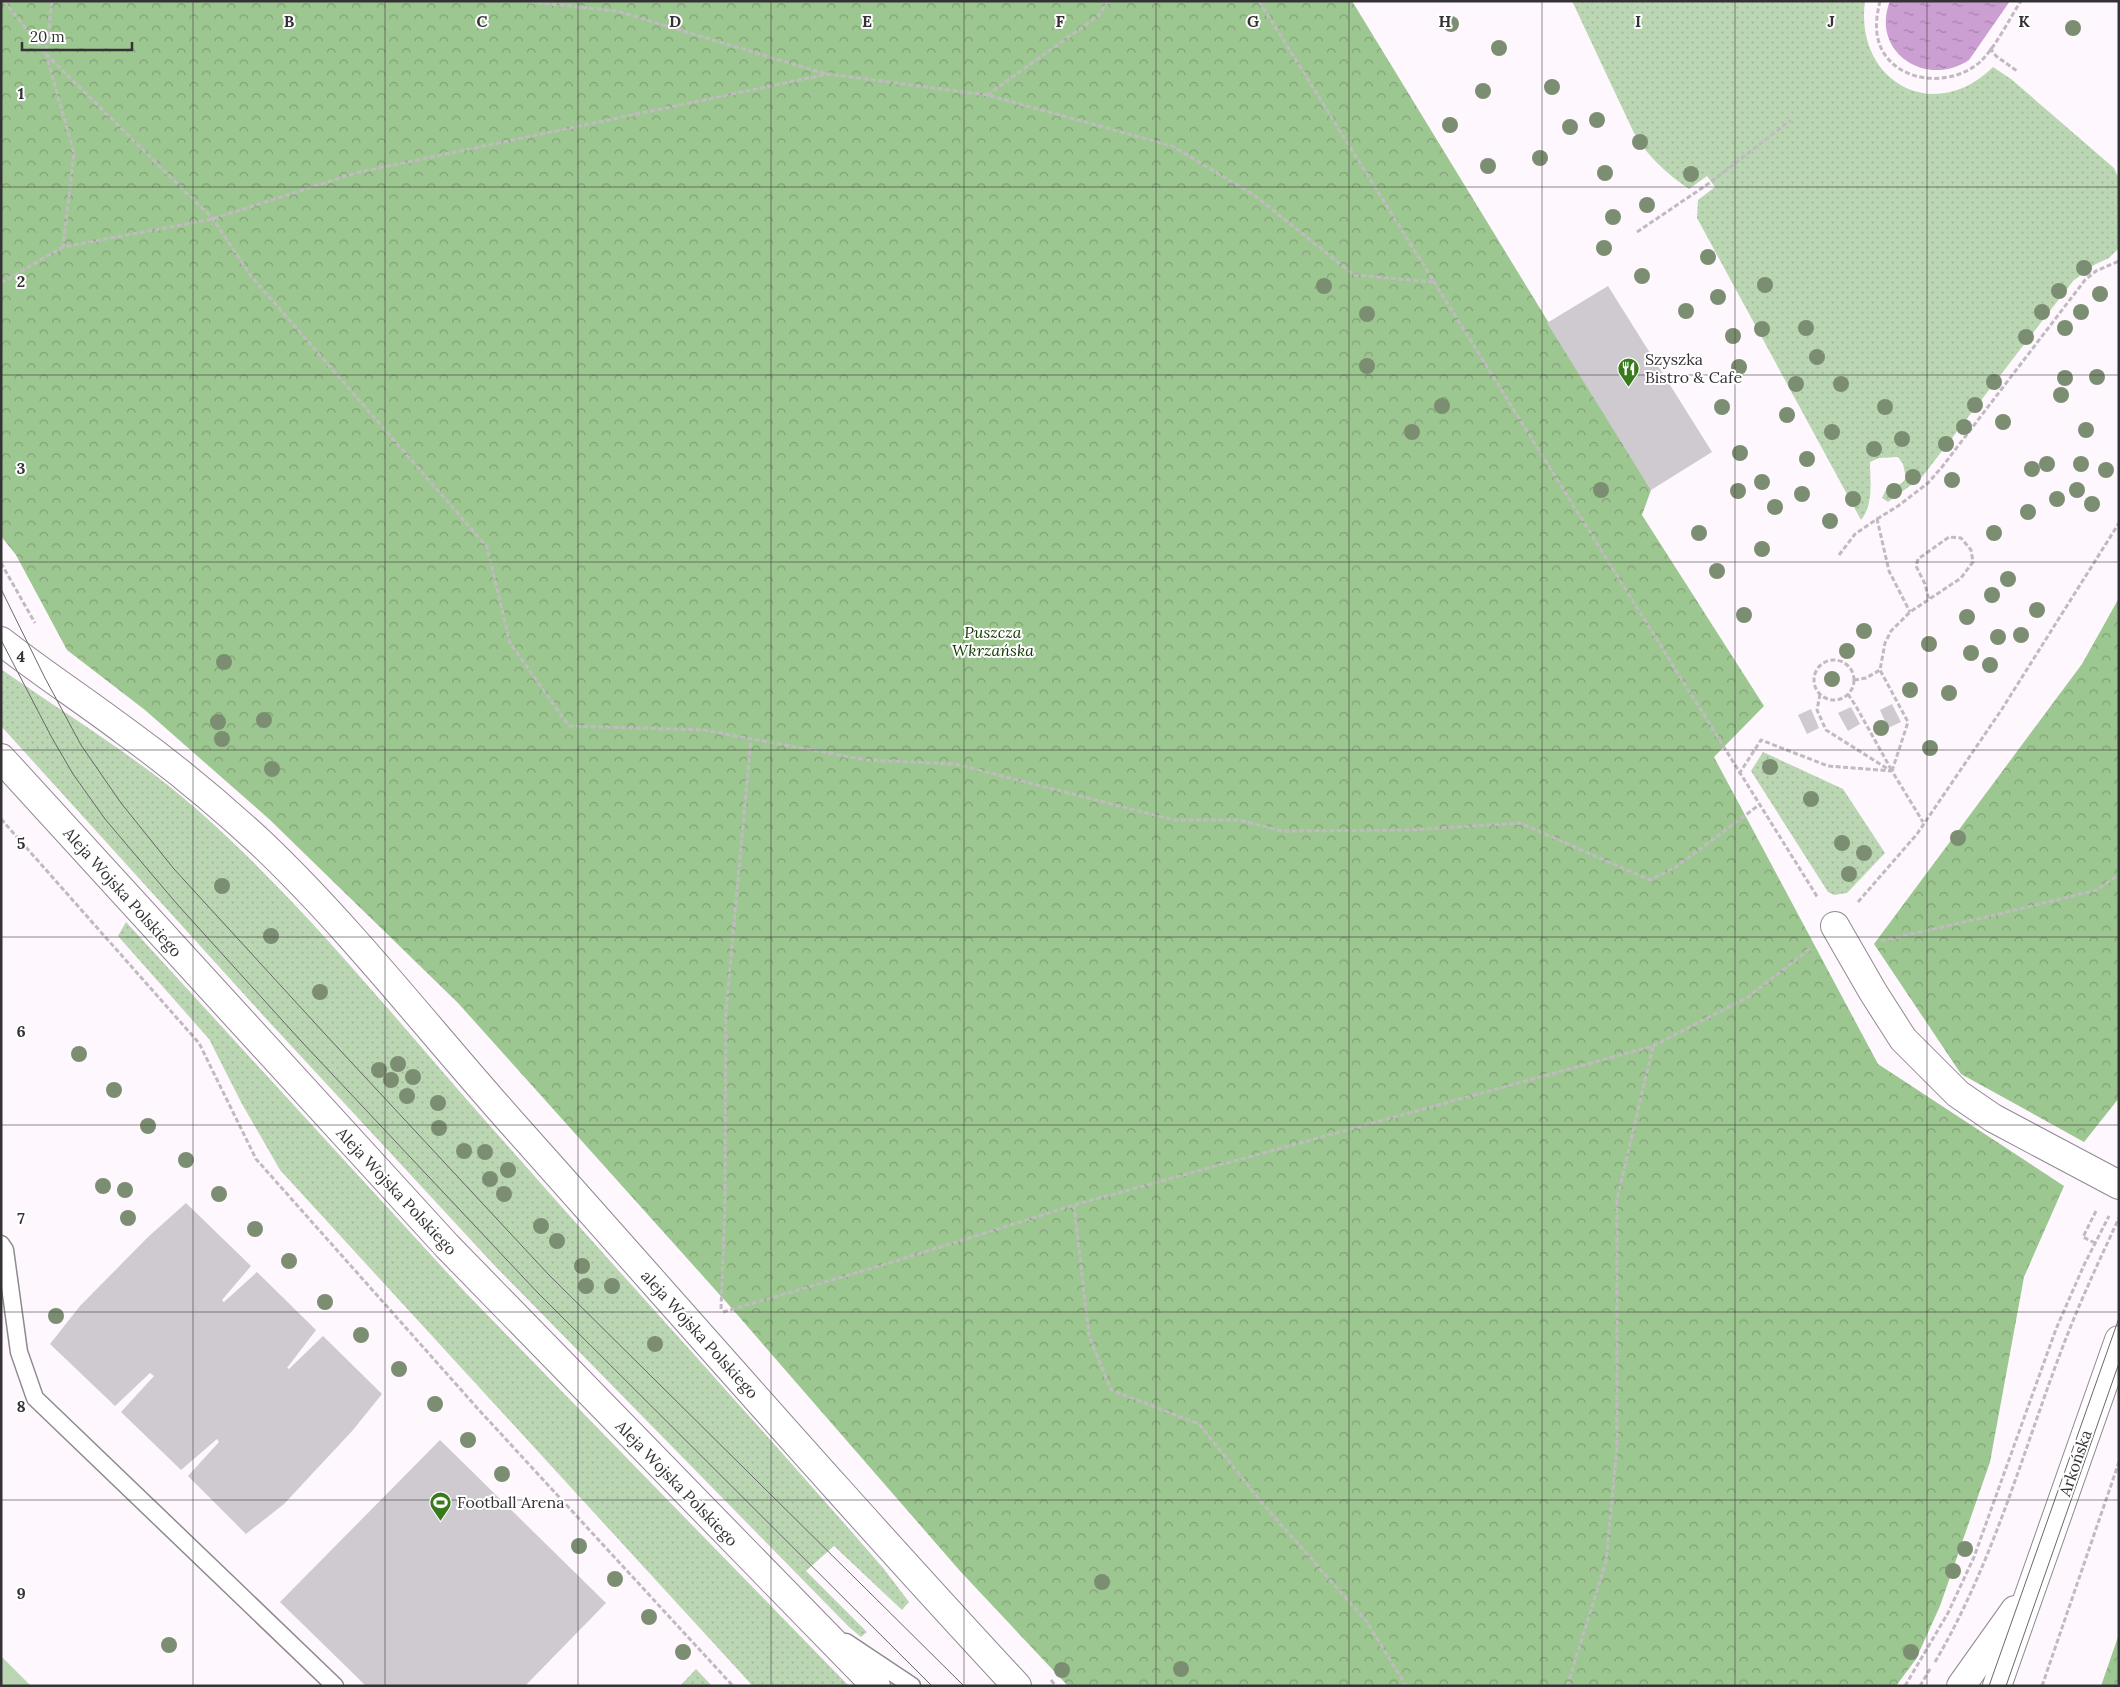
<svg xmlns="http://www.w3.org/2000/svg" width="2120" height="1687" font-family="Lora,serif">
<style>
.grass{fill:url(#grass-dots)}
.forest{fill:url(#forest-crowns)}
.pitch{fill:#bbd6b3}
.water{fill:url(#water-ripples)}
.building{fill:#cfc9d0}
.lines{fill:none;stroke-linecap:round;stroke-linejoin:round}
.lane-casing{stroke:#8f8990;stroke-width:19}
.street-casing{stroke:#8f8990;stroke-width:30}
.secondary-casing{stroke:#8f8990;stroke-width:30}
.path{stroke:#c1bbc1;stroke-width:3;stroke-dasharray:5 2.5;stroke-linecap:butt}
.lane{stroke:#fff;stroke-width:16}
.street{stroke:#fff;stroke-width:28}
.secondary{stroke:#fff;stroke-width:28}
.tram{stroke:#6b676b;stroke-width:1}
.tree{fill:#7c8e72}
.grid{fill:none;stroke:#353235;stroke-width:1;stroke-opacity:0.55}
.labels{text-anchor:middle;stroke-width:4;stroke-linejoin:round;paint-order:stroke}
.poi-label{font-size:16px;fill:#353235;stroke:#fff;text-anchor:start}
.park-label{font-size:16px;font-style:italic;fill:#113800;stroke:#fff}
.street-label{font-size:16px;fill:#353235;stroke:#fff}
.grid-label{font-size:16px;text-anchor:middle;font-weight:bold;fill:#353235;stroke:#fff;stroke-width:4;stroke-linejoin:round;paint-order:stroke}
</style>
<defs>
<pattern id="grass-dots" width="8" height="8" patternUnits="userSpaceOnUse" patternTransform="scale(1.25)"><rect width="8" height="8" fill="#bbd6b3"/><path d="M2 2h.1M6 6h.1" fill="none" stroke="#a1b89b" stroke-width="1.8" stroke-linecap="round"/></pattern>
<pattern id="forest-crowns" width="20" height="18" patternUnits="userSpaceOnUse" patternTransform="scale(1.25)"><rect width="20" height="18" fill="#9dc790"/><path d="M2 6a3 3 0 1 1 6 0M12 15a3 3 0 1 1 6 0" fill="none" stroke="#81a276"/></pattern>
<pattern id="water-ripples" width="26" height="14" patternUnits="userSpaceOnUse" patternTransform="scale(1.25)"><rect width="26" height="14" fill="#cc9fd2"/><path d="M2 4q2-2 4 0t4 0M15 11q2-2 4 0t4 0" fill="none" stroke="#a682ab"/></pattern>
</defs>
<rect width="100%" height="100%" fill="#fef7fe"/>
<g class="grass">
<path d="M1572,1H1865C1854,81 1934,126 1993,67L2011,79L2114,168L2119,179V248L2109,258L2094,265L2073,281L1922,477L1888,502L1882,498L1885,491L1902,483L1906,478L1903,464L1898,457L1879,458L1870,462C1870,481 1874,504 1861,520L1697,218L1698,200L1715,187L1707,176L1689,189C1666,173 1648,157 1634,133Z"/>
<path d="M1,669C65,714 133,754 193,806C303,902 394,1018 491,1127C621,1275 755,1420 884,1569L909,1602L902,1610L834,1546L806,1571L867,1632L861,1637L849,1627L495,1266L271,1024L1,726Z"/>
<path d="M1763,752L1843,789L1885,853L1847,893L1834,895L1828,892L1751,771Z"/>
<path d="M126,922L465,1292L849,1686H753L751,1684L280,1170L242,1104L209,1039L118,936Z"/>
<path d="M696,1669L712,1686H680Z"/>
</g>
<g class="forest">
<path d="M1,1H1352L1651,490L1642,515L1764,706L1714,757L1878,1064L2064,1186L2024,1277L1990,1462L1940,1606L1916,1659L1896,1686H1068L960,1571L728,1304L458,1003L269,819L145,710L67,650L16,555L1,536Z"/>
<path d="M2119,598V1098L2084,1142L1961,1074L1874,944L2082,664Z"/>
<path d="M2119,1634V1686H2101Z"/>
</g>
<path class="pitch" d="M1,1656L31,1686H1Z"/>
<path class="water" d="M1890,1H2010L1969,60C1925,89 1870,51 1890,1Z"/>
<g class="building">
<path d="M1608,286L1712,452L1651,490L1547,323Z"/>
<path d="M1892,704L1901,722L1888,728L1880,710Z"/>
<path d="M1851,707L1860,724L1848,731L1838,713Z"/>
<path d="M1811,709L1819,728L1807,734L1798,715Z"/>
<path d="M186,1203L251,1266L222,1300L224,1302L257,1272L316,1330L287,1368L289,1369L323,1336L382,1394L353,1430L284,1504L246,1534L188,1476L219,1442L217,1439L181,1470L121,1412L154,1376L150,1373L115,1406L50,1344L80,1306L148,1237Z"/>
<path d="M440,1440L606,1603L525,1686H366L280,1602Z"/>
</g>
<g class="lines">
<defs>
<g id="lane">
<path d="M1,1244L5,1250L19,1352L35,1398L335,1686"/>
<path d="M846,1642L912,1686"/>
</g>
<path id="street" d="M1835,926L1873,992L1903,1039L1958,1094L1993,1118L2119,1185"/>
<g id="secondary">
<path d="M1,641C42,673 85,701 126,732C173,766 219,804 262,844C352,930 429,1030 512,1123C680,1311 845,1501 1017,1686"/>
<path d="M1,758L447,1246L876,1686"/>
<path d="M1961,1686L2015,1610"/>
<path d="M1997,1686L2119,1340"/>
</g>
</defs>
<use href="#lane" class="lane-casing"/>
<use href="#street" class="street-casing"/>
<use href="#secondary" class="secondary-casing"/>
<g class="path">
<path d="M4,1L46,54L213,219L251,276L487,547L510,643L569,726L704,730L866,760L955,764L1174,820H1239L1282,831L1409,830L1520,823L1650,880L1676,867L1759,805"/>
<path d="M52,1L46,54L74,153L63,247"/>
<path d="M522,1L617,11L826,74"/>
<path d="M1259,1L1818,898"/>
<path d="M1880,1C1876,18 1874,34 1882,50C1901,85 1953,86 1980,62C1996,47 2009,19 2021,1"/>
<path d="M1990,48L1996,56L2017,71"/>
<path d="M987,95L1098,16L1108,1"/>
<path d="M1637,232L1711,182L1791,120"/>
<path d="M1,283L63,247L213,219L355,173L828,74L987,95L1172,146L1254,195L1354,275L1433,282"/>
<path d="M1877,519L1898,506L1928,483L1942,467L2085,280L2096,271L2119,261"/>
<path d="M1839,555L1855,534L1877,519L1889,571L1910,612"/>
<path d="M1,563L35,623"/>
<circle cx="1834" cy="680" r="20"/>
<path d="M1854,680L1866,678L1880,670"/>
<path d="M1820,694L1817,710L1826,730L1891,771"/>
<path d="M1848,694L1857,708L1892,771"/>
<path d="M1892,771L1908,722L1880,670L1885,643L1891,631L1910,612L1961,578L1973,562L1971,550L1961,538L1949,537L1918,559L1916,566L1925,584L1929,600"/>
<path d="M1739,774L1761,740L1828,766L1892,771L1923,822"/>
<path d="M1,819L199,1043L256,1159L479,1410L733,1686"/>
<path d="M1858,902L1917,834L2002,709L2119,523"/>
<path d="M1881,941L1982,918L2097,890L2119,874"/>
<path d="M1074,1205L1089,1336L1111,1390L1199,1424L1263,1504L1367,1622L1406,1686"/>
<path d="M2095,1243L2083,1237L2096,1211"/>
<path d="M721,1309L725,1202L726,1011L751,738"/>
<path d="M723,1312L883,1265L1074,1205L1653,1046L1748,997L1811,948"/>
<path d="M1935,1662C1992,1565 2021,1458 2060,1354C2077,1308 2098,1263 2119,1218"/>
<path d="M1051,1680L1056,1686"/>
<path d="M1567,1686L1606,1562L1617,1448V1200L1653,1046"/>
<path d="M1905,1686L1948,1613L1974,1557L2056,1329L2084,1265L2109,1216"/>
<path d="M1920,1686L1930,1669"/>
<path d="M2042,1686L2119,1462"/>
</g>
<use href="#lane" class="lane"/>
<use href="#street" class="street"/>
<use href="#secondary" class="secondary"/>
<g class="tram">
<path d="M1,589L45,678L81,745L121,803L174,869L325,1034L549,1275L964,1686"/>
<path d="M1,640L52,738L73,774L105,819L177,904L301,1041L538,1293L932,1686"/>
<path d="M1989,1686L2119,1318"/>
<path d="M2006,1686L2119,1363"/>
</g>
</g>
<g class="tree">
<circle cx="1451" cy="24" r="8"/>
<circle cx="2073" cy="28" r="8"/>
<circle cx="1499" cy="48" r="8"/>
<circle cx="1552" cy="87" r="8"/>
<circle cx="1483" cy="91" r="8"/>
<circle cx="1597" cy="120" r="8"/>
<circle cx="1450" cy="125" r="8"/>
<circle cx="1570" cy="127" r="8"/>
<circle cx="1640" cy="142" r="8"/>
<circle cx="1540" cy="158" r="8"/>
<circle cx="1488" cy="166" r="8"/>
<circle cx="1605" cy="173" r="8"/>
<circle cx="1691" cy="174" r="8"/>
<circle cx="1647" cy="205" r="8"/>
<circle cx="1613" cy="217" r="8"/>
<circle cx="1604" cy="248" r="8"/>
<circle cx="1708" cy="257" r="8"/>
<circle cx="2084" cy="268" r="8"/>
<circle cx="1642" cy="276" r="8"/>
<circle cx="1765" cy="285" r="8"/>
<circle cx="1324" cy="286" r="8"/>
<circle cx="2059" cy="291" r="8"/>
<circle cx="2100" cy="294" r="8"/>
<circle cx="1718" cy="297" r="8"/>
<circle cx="1686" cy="311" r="8"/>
<circle cx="2042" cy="312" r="8"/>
<circle cx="2081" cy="312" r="8"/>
<circle cx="1367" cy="314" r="8"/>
<circle cx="1806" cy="328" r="8"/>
<circle cx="2065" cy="328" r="8"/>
<circle cx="1762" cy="329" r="8"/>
<circle cx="1733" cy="336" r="8"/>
<circle cx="2026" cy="337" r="8"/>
<circle cx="1817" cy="357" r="8"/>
<circle cx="1367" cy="366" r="8"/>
<circle cx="1739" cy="367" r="8"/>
<circle cx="2097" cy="377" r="8"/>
<circle cx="2065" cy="378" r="8"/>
<circle cx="1994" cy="382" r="8"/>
<circle cx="1796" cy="384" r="8"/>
<circle cx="1841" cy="384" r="8"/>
<circle cx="2061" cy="395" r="8"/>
<circle cx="1975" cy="405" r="8"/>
<circle cx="1442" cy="406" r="8"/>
<circle cx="1722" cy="407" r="8"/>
<circle cx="1885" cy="407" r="8"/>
<circle cx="1787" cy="415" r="8"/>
<circle cx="2003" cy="422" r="8"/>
<circle cx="1964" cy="427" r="8"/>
<circle cx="2086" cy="430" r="8"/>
<circle cx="1412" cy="432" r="8"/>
<circle cx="1832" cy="432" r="8"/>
<circle cx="1902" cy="439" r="8"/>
<circle cx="1946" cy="444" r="8"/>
<circle cx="1874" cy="449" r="8"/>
<circle cx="1740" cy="453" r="8"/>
<circle cx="1807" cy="459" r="8"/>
<circle cx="2047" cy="464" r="8"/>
<circle cx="2081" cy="464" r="8"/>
<circle cx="2032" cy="469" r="8"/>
<circle cx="2106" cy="470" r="8"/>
<circle cx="1913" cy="477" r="8"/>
<circle cx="1952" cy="480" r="8"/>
<circle cx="1762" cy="482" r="8"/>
<circle cx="1601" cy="490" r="8"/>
<circle cx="2077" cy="490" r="8"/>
<circle cx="1738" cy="491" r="8"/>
<circle cx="1894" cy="491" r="8"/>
<circle cx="1802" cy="494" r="8"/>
<circle cx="1853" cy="499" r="8"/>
<circle cx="2057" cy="499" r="8"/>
<circle cx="2092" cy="504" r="8"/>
<circle cx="1775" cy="507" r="8"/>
<circle cx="2028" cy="512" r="8"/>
<circle cx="1830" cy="521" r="8"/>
<circle cx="1699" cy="533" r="8"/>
<circle cx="1994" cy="533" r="8"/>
<circle cx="1762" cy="549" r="8"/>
<circle cx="1717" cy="571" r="8"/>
<circle cx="2008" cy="579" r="8"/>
<circle cx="1992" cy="595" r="8"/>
<circle cx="2037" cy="610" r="8"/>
<circle cx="1744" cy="615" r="8"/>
<circle cx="1967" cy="617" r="8"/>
<circle cx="1864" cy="631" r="8"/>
<circle cx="2021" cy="635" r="8"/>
<circle cx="1998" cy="637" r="8"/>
<circle cx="1929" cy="644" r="8"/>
<circle cx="1847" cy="651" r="8"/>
<circle cx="1971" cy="653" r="8"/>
<circle cx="224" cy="662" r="8"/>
<circle cx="1990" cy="665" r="8"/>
<circle cx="1832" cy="679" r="8"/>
<circle cx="1910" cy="690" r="8"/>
<circle cx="1949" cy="693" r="8"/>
<circle cx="264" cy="720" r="8"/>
<circle cx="218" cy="722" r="8"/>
<circle cx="1881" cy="728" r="8"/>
<circle cx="222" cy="739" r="8"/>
<circle cx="1930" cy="748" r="8"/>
<circle cx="1770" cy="767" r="8"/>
<circle cx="272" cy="769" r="8"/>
<circle cx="1811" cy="799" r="8"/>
<circle cx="1958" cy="838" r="8"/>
<circle cx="1842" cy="843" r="8"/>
<circle cx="1864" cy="853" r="8"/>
<circle cx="1849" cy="874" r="8"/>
<circle cx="222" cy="886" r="8"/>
<circle cx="271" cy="936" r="8"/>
<circle cx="320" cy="992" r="8"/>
<circle cx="79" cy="1054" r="8"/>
<circle cx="398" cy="1064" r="8"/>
<circle cx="379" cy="1070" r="8"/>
<circle cx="413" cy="1077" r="8"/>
<circle cx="391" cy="1080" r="8"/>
<circle cx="114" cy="1090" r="8"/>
<circle cx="407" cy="1096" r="8"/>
<circle cx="438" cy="1103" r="8"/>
<circle cx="148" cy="1126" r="8"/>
<circle cx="439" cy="1128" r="8"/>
<circle cx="464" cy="1151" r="8"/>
<circle cx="485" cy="1152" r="8"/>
<circle cx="186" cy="1160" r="8"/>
<circle cx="508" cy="1170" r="8"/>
<circle cx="490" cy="1179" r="8"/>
<circle cx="103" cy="1186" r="8"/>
<circle cx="125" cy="1190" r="8"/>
<circle cx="219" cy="1194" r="8"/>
<circle cx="504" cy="1194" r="8"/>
<circle cx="128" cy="1218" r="8"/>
<circle cx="541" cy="1226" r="8"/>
<circle cx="255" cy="1229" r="8"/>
<circle cx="557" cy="1241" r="8"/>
<circle cx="289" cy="1261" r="8"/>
<circle cx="582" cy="1266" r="8"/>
<circle cx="586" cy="1286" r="8"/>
<circle cx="612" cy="1286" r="8"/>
<circle cx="325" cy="1302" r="8"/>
<circle cx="56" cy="1316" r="8"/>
<circle cx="361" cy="1335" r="8"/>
<circle cx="655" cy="1344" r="8"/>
<circle cx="399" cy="1369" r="8"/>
<circle cx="435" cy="1404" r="8"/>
<circle cx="468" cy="1440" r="8"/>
<circle cx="502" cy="1474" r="8"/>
<circle cx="579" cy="1546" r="8"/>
<circle cx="1965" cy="1549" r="8"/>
<circle cx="1953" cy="1571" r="8"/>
<circle cx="615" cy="1579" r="8"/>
<circle cx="1102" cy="1582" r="8"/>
<circle cx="649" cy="1617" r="8"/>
<circle cx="169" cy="1645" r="8"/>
<circle cx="683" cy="1652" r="8"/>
<circle cx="1911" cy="1652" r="8"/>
<circle cx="1181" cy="1669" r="8"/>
<circle cx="1062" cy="1670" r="8"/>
</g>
<path class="grid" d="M193,1V1686M385,1V1686M578,1V1686M771,1V1686M964,1V1686M1156,1V1686M1349,1V1686M1542,1V1686M1735,1V1686M1927,1V1686M1,187H2119M1,375H2119M1,562H2119M1,750H2119M1,937H2119M1,1125H2119M1,1312H2119M1,1500H2119"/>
<defs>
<symbol id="restaurant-pin" viewBox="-11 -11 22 30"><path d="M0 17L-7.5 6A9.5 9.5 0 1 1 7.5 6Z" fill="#387b1c" stroke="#fff"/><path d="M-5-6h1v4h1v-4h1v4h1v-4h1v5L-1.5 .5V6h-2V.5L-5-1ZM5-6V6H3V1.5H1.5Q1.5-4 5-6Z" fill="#fff"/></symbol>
<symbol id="stadium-pin" viewBox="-11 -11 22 30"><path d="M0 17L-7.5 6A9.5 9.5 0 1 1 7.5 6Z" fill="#387b1c" stroke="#fff"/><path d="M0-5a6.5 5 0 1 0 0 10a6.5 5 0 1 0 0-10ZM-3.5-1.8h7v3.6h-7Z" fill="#fff"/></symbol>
</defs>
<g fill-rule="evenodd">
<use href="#restaurant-pin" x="1616" y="356" width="25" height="34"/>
<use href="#stadium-pin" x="428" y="1490" width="25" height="34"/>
</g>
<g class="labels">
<g class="poi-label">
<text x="1645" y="365">Szyszka<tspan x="1645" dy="18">Bistro &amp; Cafe</tspan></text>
<text x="457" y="1508">Football Arena</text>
</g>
<g class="park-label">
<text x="993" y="638">Puszcza<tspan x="993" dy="18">Wkrzańska</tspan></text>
</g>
<g class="street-label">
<text transform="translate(123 892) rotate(48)" y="6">Aleja Wojska Polskiego</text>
<text transform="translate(397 1191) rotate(47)" y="6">Aleja Wojska Polskiego</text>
<text transform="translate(700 1334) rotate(48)" y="6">aleja Wojska Polskiego</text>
<text transform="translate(2075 1463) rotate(-71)" y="6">Arkońska</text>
<text transform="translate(677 1483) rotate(46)" y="6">Aleja Wojska Polskiego</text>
</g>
</g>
<g class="grid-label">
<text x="289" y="27">B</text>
<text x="482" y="27">C</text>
<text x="675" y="27">D</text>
<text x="867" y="27">E</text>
<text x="1060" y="27">F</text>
<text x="1253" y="27">G</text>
<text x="1445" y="27">H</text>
<text x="1638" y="27">I</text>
<text x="1831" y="27">J</text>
<text x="2024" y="27">K</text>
<text x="21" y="99">1</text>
<text x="21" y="287">2</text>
<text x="21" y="474">3</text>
<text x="21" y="662">4</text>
<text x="21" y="849">5</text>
<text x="21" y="1037">6</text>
<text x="21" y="1224">7</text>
<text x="21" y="1412">8</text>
<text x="21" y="1599">9</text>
</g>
<rect width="2120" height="1687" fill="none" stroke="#353235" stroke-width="5"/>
<path d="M22 42v8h110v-8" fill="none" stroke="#353235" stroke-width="2.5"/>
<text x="30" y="42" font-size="15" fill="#353235" stroke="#ffffff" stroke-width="4" paint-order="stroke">20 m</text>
</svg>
